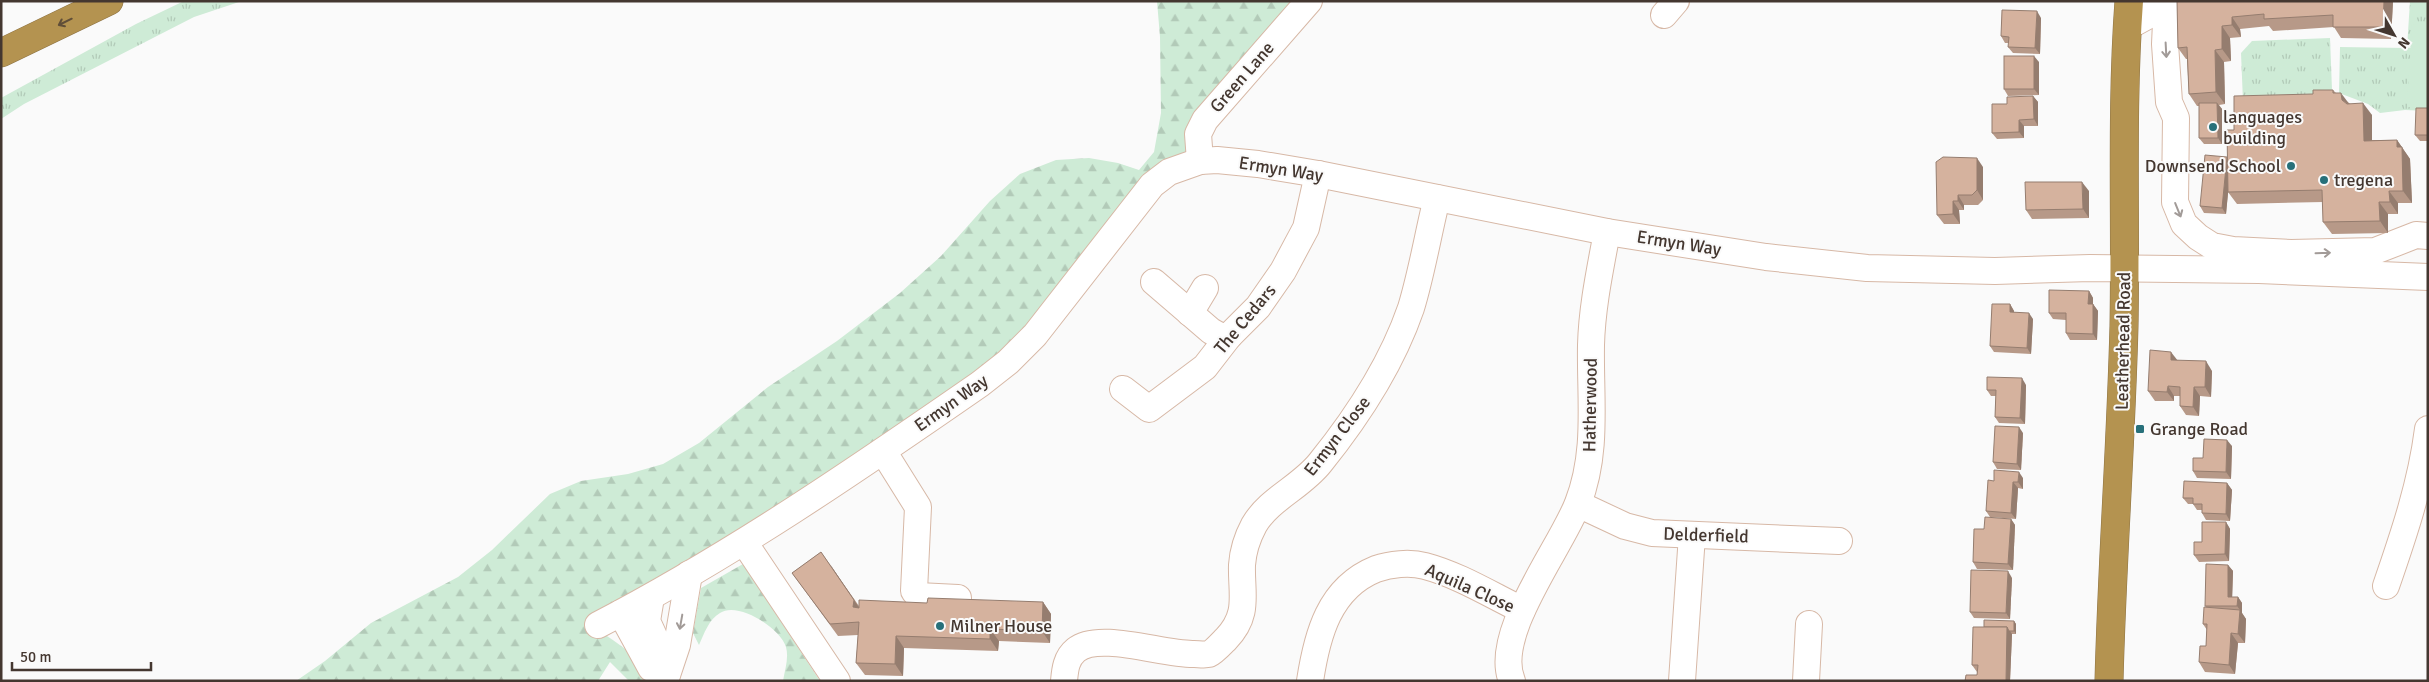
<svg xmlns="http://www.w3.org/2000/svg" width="2429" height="682" font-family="Signika,sans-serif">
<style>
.grass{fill:url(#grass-tufts)}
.forest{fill:url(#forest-firs)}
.pitch{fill:#ceebd6}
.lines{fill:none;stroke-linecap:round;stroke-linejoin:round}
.minor-casing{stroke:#d7b8a6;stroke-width:28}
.highway-casing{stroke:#8d7345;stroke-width:29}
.minor{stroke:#fff;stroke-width:26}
.highway{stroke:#b49350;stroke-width:28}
.wall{fill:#b79988}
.shaded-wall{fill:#957d6f}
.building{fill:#d5b29e;stroke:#957d6f}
.oneway{stroke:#604e38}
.oneway2{stroke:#a29b98}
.poi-dot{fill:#27707a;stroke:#fafafa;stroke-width:2}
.labels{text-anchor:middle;stroke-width:4;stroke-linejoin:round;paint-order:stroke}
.street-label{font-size:18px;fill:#443730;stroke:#fafafa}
.poi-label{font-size:18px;fill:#443730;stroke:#fafafa;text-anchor:start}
</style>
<defs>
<pattern id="grass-tufts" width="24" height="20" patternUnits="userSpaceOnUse" patternTransform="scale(1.25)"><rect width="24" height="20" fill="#ceebd6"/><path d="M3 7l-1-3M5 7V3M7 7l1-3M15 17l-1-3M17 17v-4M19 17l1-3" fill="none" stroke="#b2cab8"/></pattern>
<pattern id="forest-firs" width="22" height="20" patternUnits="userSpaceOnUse" patternTransform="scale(1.25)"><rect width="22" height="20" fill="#ceebd6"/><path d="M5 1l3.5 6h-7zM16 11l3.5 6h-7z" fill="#b2cab8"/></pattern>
</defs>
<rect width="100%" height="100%" fill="#fafafa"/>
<g class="grass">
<path d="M184,1H242L194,17L24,104L1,119V98L136,24Z"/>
<path d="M2410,1H2428V111L2405,110L2380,113L2368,104L2339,93L2340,47L2407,48Z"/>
<path d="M2330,38L2332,90L2327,97L2243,102L2241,53L2252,41Z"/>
</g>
<g class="forest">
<path d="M1157,1H1297L1187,153L1041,320L945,401L607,612V636C622,646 644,661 646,681H629L610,662L598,681H296L325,661L371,623L458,577L492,550L550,494L581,481L628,474L663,464L699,443L768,387L837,341L900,293L941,256L990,201L1020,174L1056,160L1089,158L1118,163L1139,170L1154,152L1161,113L1160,37Z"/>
<path d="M743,564L820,681H783C785,669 789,658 786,647C780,628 738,601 720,613C709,619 704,634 699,645L693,633L701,588Z"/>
</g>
<g class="pitch">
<path d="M2413,1H2428V17L2412,16Z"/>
<path d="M2412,24L2428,25V108L2407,107Z"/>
</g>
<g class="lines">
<defs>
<g id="minor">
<path d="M2167,1L2165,44L2169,102L2176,118L2175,202L2184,224L2198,237L2212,246L2233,250L2291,253L2375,251L2416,235L2428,236"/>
<path d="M1664,15L1676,1"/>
<path d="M2127,27L2149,15L2161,1"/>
<path d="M1200,161L1198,134L1205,120L1309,1"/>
<path d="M1154,282L1211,331L1220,336H1229"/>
<path d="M1190,313L1205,288"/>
<path d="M1123,389L1149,409L1205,367L1229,336L1258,307L1283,271L1306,228L1318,174"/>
<path d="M883,451L918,507L914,591L918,596L958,598"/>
<path d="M1578,504L1625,526L1652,533L1839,541"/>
<path d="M744,542L837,681"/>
<path d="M2386,586C2404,534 2421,484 2428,429"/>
<path d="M651,597L647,621L663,656L667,674"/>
<path d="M621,613L651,668"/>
<path d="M598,625C732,555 856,470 980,384L1008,362L1035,335L1152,185L1169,172L1200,161L1217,160L1258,164L1318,174L1607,232L1766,257L1867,268L1995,271L2090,268L2259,270L2428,277"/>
<path d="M665,681L677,645L689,574"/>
<path d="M1064,681C1065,670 1066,658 1076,650C1099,631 1164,655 1194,654C1198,654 1205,655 1209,654C1214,652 1222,643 1226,639C1250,614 1241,594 1242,565C1243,550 1247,538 1254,525C1269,499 1301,487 1320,463C1358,416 1391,366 1411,308C1422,272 1428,234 1437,198"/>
<path d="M1310,681C1317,635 1329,588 1376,569C1390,564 1410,562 1425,566C1459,575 1491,595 1522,610"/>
<path d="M1512,681C1492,634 1561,548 1578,503C1598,452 1590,399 1591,345C1592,307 1600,270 1607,232"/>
<path d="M1682,681L1692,535"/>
<path d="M1806,681L1809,624"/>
</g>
<g id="highway">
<path d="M1,53L109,1"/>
<path d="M2109,681C2112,562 2121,444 2124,326C2126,218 2121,109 2129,1"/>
</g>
</defs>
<use href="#minor" class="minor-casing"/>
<use href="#highway" class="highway-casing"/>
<use href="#minor" class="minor"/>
<use href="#highway" class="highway"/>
</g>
<g class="wall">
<path d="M2177,1H2393L2391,39L2341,38L2334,27L2273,31L2269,26L2240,29L2241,37L2230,38L2231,61L2224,62L2225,104L2219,105L2222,109V144H2204L2199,138V106H2197L2189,94L2187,59H2186L2178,48Z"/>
<path d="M2041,18L2040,54L2013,53L2008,47L2009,43H2005L2001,36Z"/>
<path d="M2039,62V95L2008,96L2004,89Z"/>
<path d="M2333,90L2336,93L2349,103L2372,115V140H2397L2410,159L2412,203H2398V214H2388V233L2332,234L2323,222V202L2237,204L2228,192L2226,214L2204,213L2200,206L2227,157V158L2234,130L2313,94Z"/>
<path d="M2033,96L2038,102V126H2024V138L1997,139L1992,133L2007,104Z"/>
<path d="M2428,108V141H2420L2415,135Z"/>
<path d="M1983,167V200L1978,205H1964V210H1959L1960,224H1944L1937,215Z"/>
<path d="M2089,191V218L2032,219L2026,210Z"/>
<path d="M2089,291L2093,298V304L2098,311L2097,340H2070L2066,333V320L2053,319L2049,313Z"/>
<path d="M2010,304L2014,311V312L2033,319L2031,354L1994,352L1990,346Z"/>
<path d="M2177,360L2212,371L2211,397L2200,396L2199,416L2186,415L2180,406V396H2174V401H2155L2148,391Z"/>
<path d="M2026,385L2025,424L1999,423L1995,417L1996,396H1991L1987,390Z"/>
<path d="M2023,433L2021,470L1997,469L1993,462Z"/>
<path d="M2232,446L2231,479L2197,478L2193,471L2203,458Z"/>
<path d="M2023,478V489L2018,488L2016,519L1990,517L1986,511L1994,481Z"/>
<path d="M2227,483L2232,490L2230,521L2206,520L2202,513V510H2197L2193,504H2188L2183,498Z"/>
<path d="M2011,519L2015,525L2013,570L1977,569L1973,562Z"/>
<path d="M2226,522L2230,529L2229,561L2199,562L2194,555L2202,542Z"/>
<path d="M821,552L859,606L927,603L1043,602L1051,614L1050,643L999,641L998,651L904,648L903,676L865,675L856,663L858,635L838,636L792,573Z"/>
<path d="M2228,565L2233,571L2232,597H2238L2242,603V613L2246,619L2245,643H2238L2235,674L2205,672L2199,662L2206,646L2207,630L2203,624L2206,607L2205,606Z"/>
<path d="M2012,578L2010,619L1974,618L1970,612Z"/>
<path d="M2014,621L2016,624V634H2012L2010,681H1965L1977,675V672L1972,665L1984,627Z"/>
</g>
<g class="shaded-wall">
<path d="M2384,1H2393L2391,39L2383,27Z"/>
<path d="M2037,11L2041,18L2040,54L2035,48Z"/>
<path d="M2232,17L2240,29L2241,37L2232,25Z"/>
<path d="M2222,26L2230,38L2231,61L2222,49Z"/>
<path d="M2215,50L2224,62L2225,104L2216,92Z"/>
<path d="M2034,56L2039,62V95L2034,89Z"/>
<path d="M2341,93L2350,105L2342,100Z"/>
<path d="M2033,96L2038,102V126L2034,119Z"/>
<path d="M2217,103L2222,109V144L2218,138Z"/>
<path d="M2363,103L2372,115V153L2364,141Z"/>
<path d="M2019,120L2024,126V138L2019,132Z"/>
<path d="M2397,140L2410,159L2412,203L2403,191L2397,147Z"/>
<path d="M2227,157L2231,163L2226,214L2222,208Z"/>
<path d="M1977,158L1983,167V200L1977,190Z"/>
<path d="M2082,182L2089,191V218L2083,209Z"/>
<path d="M2389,191L2398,203V214L2390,202Z"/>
<path d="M1958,195L1964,205V210L1958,201Z"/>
<path d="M1953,201L1959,210L1960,224L1953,214Z"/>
<path d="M2379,202L2388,214V233L2380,221Z"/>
<path d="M2089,291L2093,298V310L2088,304Z"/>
<path d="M2010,304L2014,311V319L2010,312Z"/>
<path d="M2093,304L2098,311L2097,340L2093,334Z"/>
<path d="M2029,313L2033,319L2031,354L2027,348Z"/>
<path d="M2171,352L2178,361L2171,360Z"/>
<path d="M2206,361L2212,371L2211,397L2205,387Z"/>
<path d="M2022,378L2026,385L2025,424L2020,418Z"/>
<path d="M2168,386L2174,396V401L2167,392Z"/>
<path d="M2194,387L2200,396L2199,416L2193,407Z"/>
<path d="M2019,427L2023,433L2021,470L2017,464Z"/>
<path d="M2227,440L2232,446L2231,479L2226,472Z"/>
<path d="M2019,472L2023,478V489L2018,482Z"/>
<path d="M2013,482L2018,488L2016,519L2011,513Z"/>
<path d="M2227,483L2232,490L2230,521L2226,514Z"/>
<path d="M2011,519L2015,525L2013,570L2008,564Z"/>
<path d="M2226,522L2230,529L2229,561L2225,554Z"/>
<path d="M830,564L862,612L853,607Z"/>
<path d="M2228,565L2233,571L2232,603L2228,597Z"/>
<path d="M2008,571L2012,578L2010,619L2006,613Z"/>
<path d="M2238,597L2242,603V613L2246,619L2245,643L2238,634L2240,610L2237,606Z"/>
<path d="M1043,602L1051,614L1050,643L1042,631Z"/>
<path d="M2014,621L2016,624V634L2014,631Z"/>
<path d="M2007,627L2012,634L2010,681H2006Z"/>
<path d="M990,629L999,641L998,651L990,639Z"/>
<path d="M2231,633L2238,643L2235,674L2229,665Z"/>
<path d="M896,636L904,648L903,676L895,664Z"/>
</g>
<g class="building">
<path d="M2177,1H2384L2383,27H2333V15L2264,19V14L2232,17V25L2222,26V49L2215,50L2216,92L2189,94L2187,47L2178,48Z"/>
<path d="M2002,10L2037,11L2035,48L2008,47L2009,37L2001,36Z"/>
<rect x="2004" y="56" width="30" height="33"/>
<path d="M2313,90H2333V93H2341L2342,100L2347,104L2363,103L2364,141L2397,140V147H2402L2403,191H2389L2390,202H2379L2380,221L2323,222L2322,190L2228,192L2227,130H2234V96L2313,94Z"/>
<path d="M2033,96L2034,119L2019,120V132L1992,133V104H2007V97Z"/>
<path d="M2199,103H2217L2218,138H2199Z"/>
<path d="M2416,108H2428V135H2415Z"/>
<path d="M2205,155L2227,157L2222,208L2200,206Z"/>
<path d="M1943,157L1977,158V190L1972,195H1958V201H1953V214L1937,215L1936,162Z"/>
<path d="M2025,182H2082L2083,209L2026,210Z"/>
<path d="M2049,290L2089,291L2088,304H2093V334L2066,333V313H2049Z"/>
<path d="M1992,304H2010V312L2029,313L2027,348L1990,346Z"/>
<path d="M2150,350L2171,352V360L2206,361L2205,387H2194L2193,407L2180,406V387L2168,386L2167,392L2148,391Z"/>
<path d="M1987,377L2022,378L2020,418L1995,417L1996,390H1987Z"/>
<path d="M1995,426L2019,427L2017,464L1993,462Z"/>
<path d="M2204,439L2227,440L2226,472L2193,471V458H2203Z"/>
<path d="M1994,470L2019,472L2018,482H2013L2011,513L1986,511L1988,480L1994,481Z"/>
<path d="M2184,481L2227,483L2226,514L2202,513V504H2193V498H2183Z"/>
<path d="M1985,517L2011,519L2008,564L1973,562L1974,529H1984Z"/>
<path d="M2202,522H2226L2225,554L2194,555V542H2202Z"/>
<path d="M821,552L854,600L853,607L859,608V600L927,603L928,598L1043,602L1042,631L990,629V639L896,636L895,664L856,663L859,622L830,624L792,573Z"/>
<path d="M2206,564L2228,565V597H2238L2237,606H2205Z"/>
<path d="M1971,570L2008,571L2006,613L1970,612Z"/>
<path d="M2204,607L2240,610L2238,634L2231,633L2229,665L2199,662L2200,646H2206L2207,624H2203Z"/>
<path d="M1984,620L2014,621V631H2009L2007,627H1984Z"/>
<path d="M1973,627H2007L2006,681H1965L1966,675H1977L1978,665H1972Z"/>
</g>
<defs><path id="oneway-shaft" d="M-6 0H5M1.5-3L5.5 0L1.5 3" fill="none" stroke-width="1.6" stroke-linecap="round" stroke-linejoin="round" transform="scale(1.25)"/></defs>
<use class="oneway" href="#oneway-shaft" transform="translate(65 22) rotate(154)"/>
<g class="oneway2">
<use href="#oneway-shaft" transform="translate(2166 50) rotate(87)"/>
<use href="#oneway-shaft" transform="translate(2178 210) rotate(68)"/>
<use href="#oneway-shaft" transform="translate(2323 253) rotate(-2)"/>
<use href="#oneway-shaft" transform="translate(681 622) rotate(100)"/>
</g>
<g class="poi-dot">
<circle cx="2213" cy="127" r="5"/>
<circle cx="2291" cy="166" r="5"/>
<circle cx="2324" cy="180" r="5"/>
<rect x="2135" y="424" width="10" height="10" rx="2.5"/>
<circle cx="940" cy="626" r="5"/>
</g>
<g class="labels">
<g class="street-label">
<text transform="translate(1242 77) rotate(-49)" y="6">Green Lane</text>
<text transform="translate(1281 169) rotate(9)" y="6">Ermyn Way</text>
<text transform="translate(1679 243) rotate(9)" y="6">Ermyn Way</text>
<text transform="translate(1245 319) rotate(-50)" y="6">The Cedars</text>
<text transform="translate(2123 341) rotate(-89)" y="6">Leatherhead Road</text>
<text transform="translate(951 403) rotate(-35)" y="6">Ermyn Way</text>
<text transform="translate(1590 405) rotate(-89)" y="6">Hatherwood</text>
<text transform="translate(1337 436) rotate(-52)" y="6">Ermyn Close</text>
<text transform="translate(1706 535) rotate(2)" y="6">Delderfield</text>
<text transform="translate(1470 588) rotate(24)" y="6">Aquila Close</text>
</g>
<g class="poi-label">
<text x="2223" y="123">languages<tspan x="2223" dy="21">building</tspan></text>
<text x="2281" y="172" text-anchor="end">Downsend School</text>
<text x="2334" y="186">tregena</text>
<text x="2150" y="435">Grange Road</text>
<text x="950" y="632">Milner House</text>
</g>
</g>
<rect width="2429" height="682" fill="none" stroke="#443730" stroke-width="5"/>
<g transform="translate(2394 35) rotate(129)" stroke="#fafafa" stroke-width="4" paint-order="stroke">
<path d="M0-4L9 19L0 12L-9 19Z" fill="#443730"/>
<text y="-8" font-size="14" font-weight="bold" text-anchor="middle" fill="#443730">N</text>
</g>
<path d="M12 662v8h139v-8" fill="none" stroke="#443730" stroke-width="2.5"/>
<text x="20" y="662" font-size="15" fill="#443730" stroke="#fafafa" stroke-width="4" paint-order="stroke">50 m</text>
</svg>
